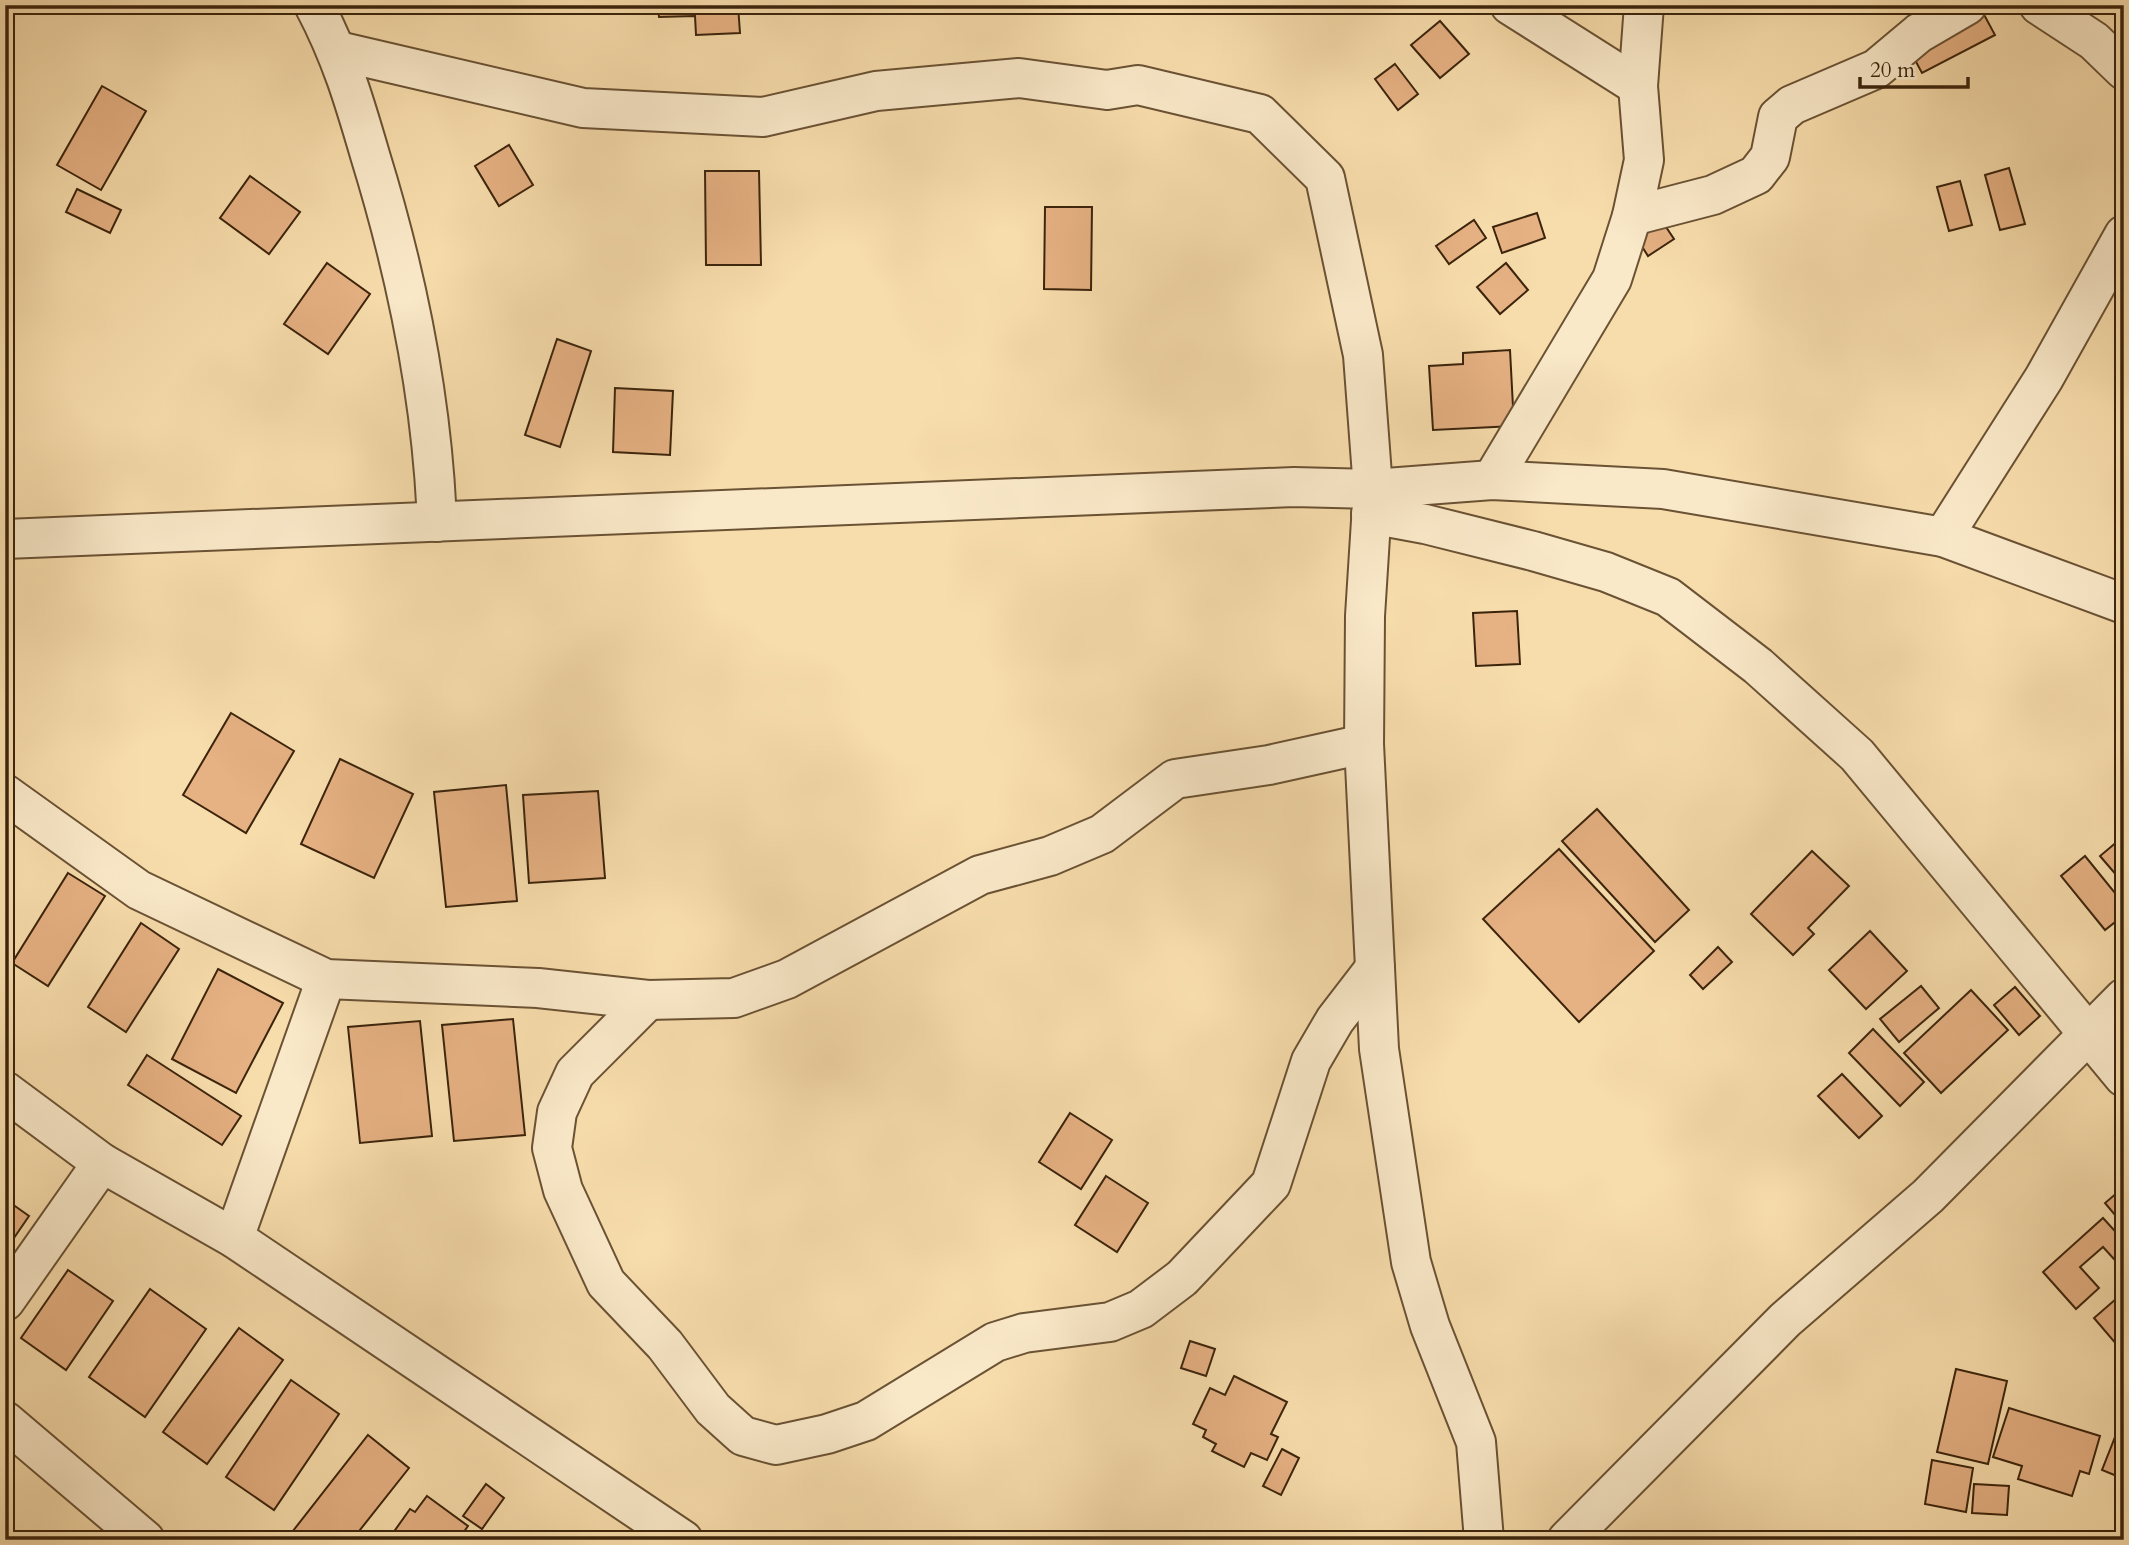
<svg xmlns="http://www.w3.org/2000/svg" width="2129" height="1545" font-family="Cardo,serif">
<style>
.building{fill:#e6b183;stroke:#3b240c;stroke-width:2}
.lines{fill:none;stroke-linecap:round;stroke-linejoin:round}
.minor-casing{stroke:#6a5234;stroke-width:42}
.tertiary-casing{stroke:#6a5234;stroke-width:42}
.minor{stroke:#fae9c9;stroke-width:38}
.tertiary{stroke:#fae9c9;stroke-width:38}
</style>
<rect width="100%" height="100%" fill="#f8ddac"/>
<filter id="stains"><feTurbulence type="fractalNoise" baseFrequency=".00286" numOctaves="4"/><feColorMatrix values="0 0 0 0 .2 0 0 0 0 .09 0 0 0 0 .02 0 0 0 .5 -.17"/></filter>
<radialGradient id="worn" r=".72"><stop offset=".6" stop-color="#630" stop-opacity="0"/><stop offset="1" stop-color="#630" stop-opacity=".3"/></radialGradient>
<g class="building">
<path d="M658,5H738L740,33L696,35L695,16L659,17Z"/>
<path d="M1981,9L1995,35L1922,73L1908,47Z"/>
<path d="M1440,21L1469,54L1440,78L1411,45Z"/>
<path d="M1395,64L1418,94L1398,110L1375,79Z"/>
<path d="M102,86L146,111L101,190L57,165Z"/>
<path d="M509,145L533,185L499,206L475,166Z"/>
<path d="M2009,168L2025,224L2000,230L1985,175Z"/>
<path d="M705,171H759L761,265H706Z"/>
<path d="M250,176L300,212L269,254L220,218Z"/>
<path d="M1960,181L1972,225L1949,231L1937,187Z"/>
<path d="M77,189L121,210L110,233L66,212Z"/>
<path d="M1045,207H1092L1091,290L1044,289Z"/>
<path d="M1537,213L1545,238L1502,253L1493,227Z"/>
<path d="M1474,220L1486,238L1449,264L1436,246Z"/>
<path d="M1662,221L1674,239L1648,256L1636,237Z"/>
<path d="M327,263L370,294L328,354L284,324Z"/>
<path d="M1506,263L1528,290L1500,314L1477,287Z"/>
<path d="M557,339L591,351L560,447L525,435Z"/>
<path d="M1510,350L1514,426L1433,430L1429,366L1463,364V353Z"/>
<path d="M615,388L673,391L670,455L613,452Z"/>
<path d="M1517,611L1520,664L1476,666L1473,613Z"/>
<path d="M231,713L294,751L246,833L183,795Z"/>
<path d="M340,759L413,794L374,878L301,844Z"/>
<path d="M506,785L517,901L446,907L434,792Z"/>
<path d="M598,791L605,878L529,883L523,795Z"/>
<path d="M1597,809L1689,910L1655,942L1562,841Z"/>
<path d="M2124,836V884L2100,856Z"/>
<path d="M1559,849L1654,951L1579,1022L1483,919Z"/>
<path d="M1812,851L1849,886L1808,928L1814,934L1793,955L1751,914Z"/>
<path d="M2085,856L2124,904V915L2105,930L2061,876Z"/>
<path d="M68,873L105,896L48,986L12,963Z"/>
<path d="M141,923L179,949L126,1032L88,1007Z"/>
<path d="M1870,931L1907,971L1866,1009L1829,970Z"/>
<path d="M1718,947L1732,962L1703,989L1690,975Z"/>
<path d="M218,969L283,1003L236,1093L172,1059Z"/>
<path d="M1921,986L1939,1008L1899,1042L1880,1019Z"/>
<path d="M2015,987L2040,1016L2019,1035L1994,1005Z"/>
<path d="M1971,990L2008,1030L1941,1093L1904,1053Z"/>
<path d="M513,1019L525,1135L454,1141L442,1025Z"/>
<path d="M420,1021L432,1136L360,1143L348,1027Z"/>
<path d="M1873,1029L1924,1082L1900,1106L1849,1053Z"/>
<path d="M147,1055L241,1116L222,1145L128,1085Z"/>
<path d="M1842,1074L1882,1116L1859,1138L1818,1096Z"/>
<path d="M1070,1113L1112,1140L1081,1189L1039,1162Z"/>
<path d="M1106,1176L1148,1203L1117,1252L1075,1225Z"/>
<path d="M2124,1187V1218L2120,1221L2105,1203Z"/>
<path d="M5,1199L29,1216L5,1251Z"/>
<path d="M2103,1218L2124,1241V1270L2103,1247L2080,1267L2099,1288L2076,1309L2043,1272Z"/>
<path d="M68,1270L113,1301L66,1370L21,1338Z"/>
<path d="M150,1289L206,1329L145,1417L89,1377Z"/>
<path d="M2124,1292V1340L2117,1345L2094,1318Z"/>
<path d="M239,1328L283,1360L207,1464L163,1432Z"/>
<path d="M1190,1341L1215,1349L1206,1376L1181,1368Z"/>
<path d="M1956,1369L2007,1381L1988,1464L1937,1452Z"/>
<path d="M1234,1376L1287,1402L1271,1434L1278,1437L1267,1460L1251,1453L1244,1467L1212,1451L1216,1444L1203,1437L1206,1430L1193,1424L1210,1388L1225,1395Z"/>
<path d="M291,1380L339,1414L274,1510L226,1477Z"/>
<path d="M2009,1408L2100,1436L2089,1474L2080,1471L2072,1496L2018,1479L2022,1466L1993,1457Z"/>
<path d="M2117,1432L2124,1434V1479L2102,1470Z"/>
<path d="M368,1435L409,1468L352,1540H294L289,1536Z"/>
<path d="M1282,1449L1299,1458L1281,1495L1263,1486Z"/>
<path d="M1932,1460L1973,1468L1966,1512L1925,1504Z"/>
<path d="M486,1484L504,1498L482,1529L463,1516Z"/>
<path d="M1974,1484L2009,1486L2007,1515L1972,1513Z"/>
<path d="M427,1496L468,1526L458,1540H388L410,1509L415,1512Z"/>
</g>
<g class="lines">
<defs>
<g id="minor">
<path d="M314,5C341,56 354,100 370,155C407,275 432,396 437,522"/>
<path d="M1510,5L1638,86"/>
<path d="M2039,5L2094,41L2124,70"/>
<path d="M338,51L583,108L763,117L876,91L1019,78L1107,90L1138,85L1260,114L1325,178L1363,355L1373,489L1365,616L1364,744L1379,1049L1411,1262L1430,1326L1476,1442L1484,1540"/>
<path d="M1632,216L1713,195L1756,175L1770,157L1778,117L1792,105L1876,69L1919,33L1967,5"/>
<path d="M1492,480L1612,279L1632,216L1644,160L1638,86L1644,5"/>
<path d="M1371,514L1425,524L1533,551L1606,572L1668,597L1758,666L1857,755L2124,1077"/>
<path d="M1943,537L2044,378L2124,235"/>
<path d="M5,794L139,890L326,979L538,988L648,1000L734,998L787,979L980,875L1050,856L1102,834L1175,779L1269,765L1364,744"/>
<path d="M648,1000L575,1073L557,1112L552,1148L563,1190L606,1283L665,1345L713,1409L743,1436L776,1445L827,1434L866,1421L995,1342L1024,1333L1110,1322L1141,1309L1182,1278L1271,1184L1311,1061L1335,1020L1375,968"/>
<path d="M234,1238L326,979"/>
<path d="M5,1301L102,1163"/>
<path d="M5,1421L145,1540"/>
<path d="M1567,1540L1785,1320L1928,1196L2124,998"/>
</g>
<g id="tertiary">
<path d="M5,539L1294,487L1373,489L1492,480L1663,489L1943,537L2124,604"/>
<path d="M5,1091L102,1163L234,1238L683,1540"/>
</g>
</defs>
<use href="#minor" class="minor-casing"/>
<use href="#tertiary" class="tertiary-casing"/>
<use href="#minor" class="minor"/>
<use href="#tertiary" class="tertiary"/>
</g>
<rect width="2129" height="1545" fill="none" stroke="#f8ddac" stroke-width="28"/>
<rect x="7" y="7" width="2115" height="1531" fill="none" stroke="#3b240c" stroke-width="3.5"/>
<rect x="14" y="14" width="2101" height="1517" fill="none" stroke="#3b240c" stroke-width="2"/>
<path d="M1860 77v10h108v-10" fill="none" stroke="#3b240c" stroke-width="3.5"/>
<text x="1870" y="77" font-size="21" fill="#3b240c" stroke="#fae9c9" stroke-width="5" paint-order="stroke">20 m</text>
<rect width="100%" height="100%" filter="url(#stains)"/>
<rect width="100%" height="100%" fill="url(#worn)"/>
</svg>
